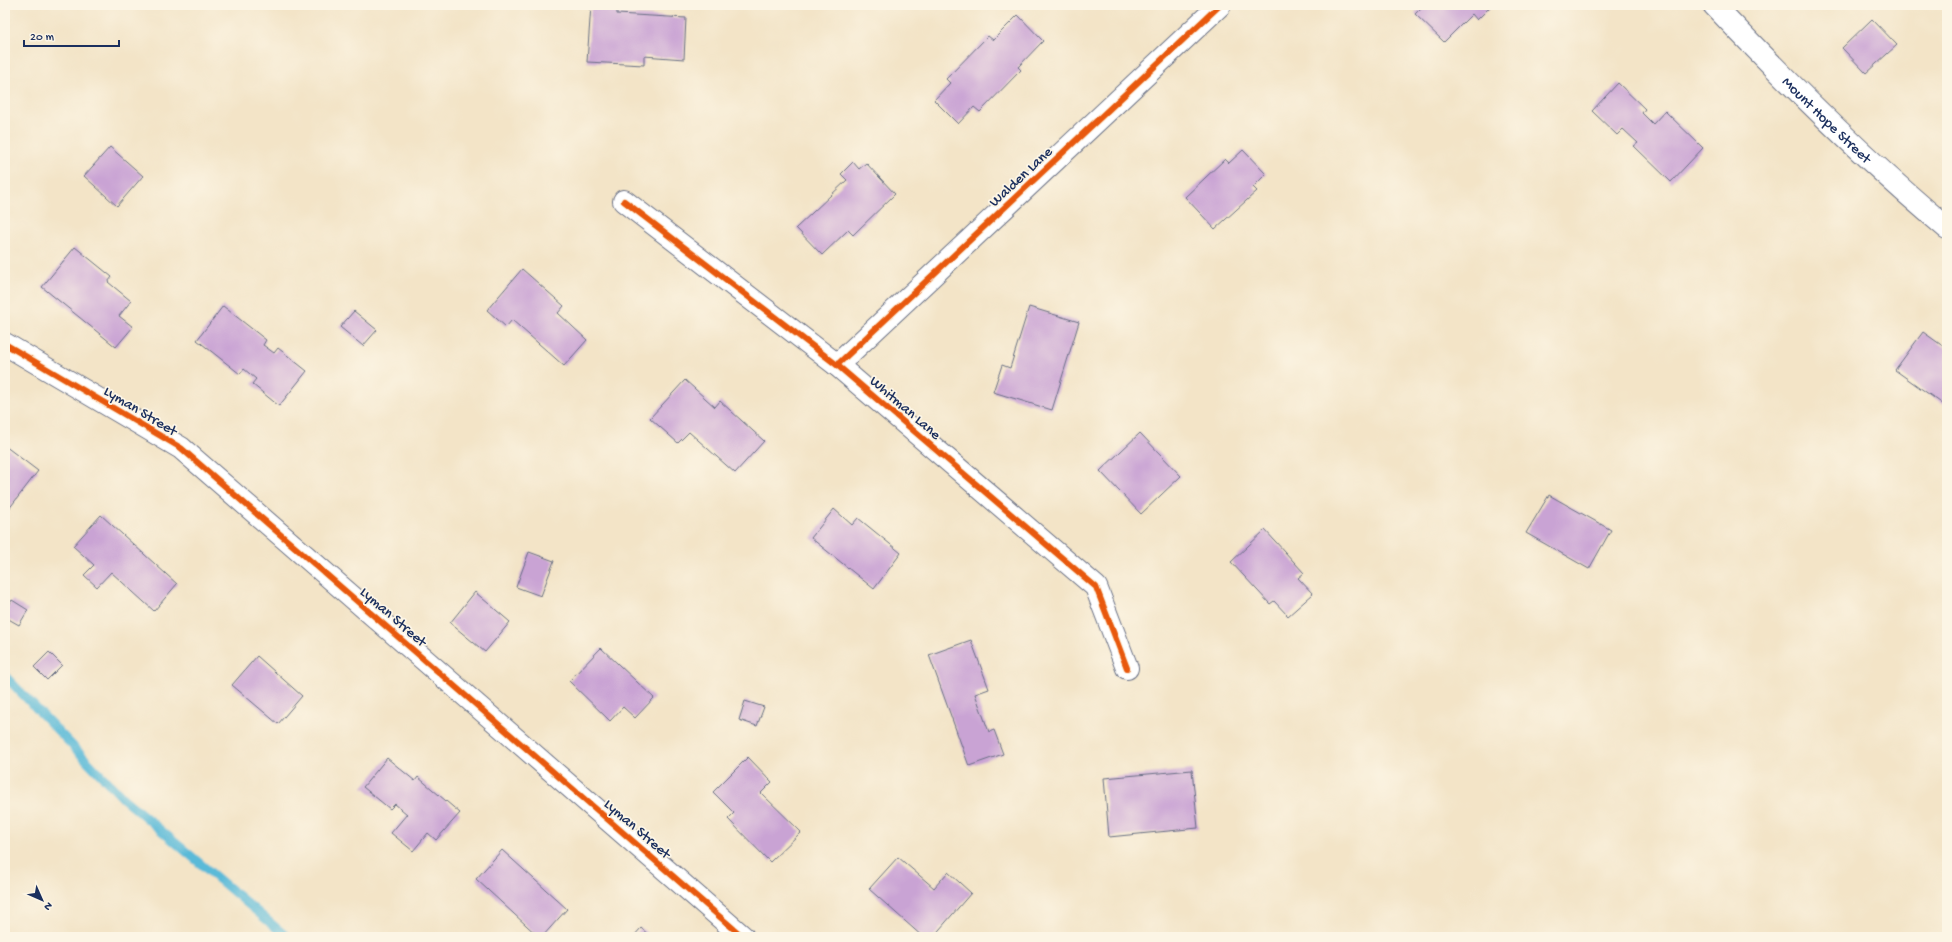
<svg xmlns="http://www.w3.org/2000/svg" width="1952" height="942" font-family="'Gochi Hand',sans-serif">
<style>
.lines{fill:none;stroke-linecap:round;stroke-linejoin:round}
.stream{stroke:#5abad8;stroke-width:9}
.building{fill:#c9a3d4}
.minor-casing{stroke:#676e83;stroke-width:24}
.tertiary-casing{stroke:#676e83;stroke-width:24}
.minor{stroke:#fff;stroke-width:22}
.tertiary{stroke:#fff;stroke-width:22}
.cycleway-casing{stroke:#fcf5e5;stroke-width:8}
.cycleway{stroke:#e8590c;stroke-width:6}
.labels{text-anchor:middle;stroke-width:3.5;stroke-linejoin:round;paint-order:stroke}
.street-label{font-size:15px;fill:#1b2f5e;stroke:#fcf5e5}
</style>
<rect width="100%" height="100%" fill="#fcf5e5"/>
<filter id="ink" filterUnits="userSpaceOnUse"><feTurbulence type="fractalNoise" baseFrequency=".025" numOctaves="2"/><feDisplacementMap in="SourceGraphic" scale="8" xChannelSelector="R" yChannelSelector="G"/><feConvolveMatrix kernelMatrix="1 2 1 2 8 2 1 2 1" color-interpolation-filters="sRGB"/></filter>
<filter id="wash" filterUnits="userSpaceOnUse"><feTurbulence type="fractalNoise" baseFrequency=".012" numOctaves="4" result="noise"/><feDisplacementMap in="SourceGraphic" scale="16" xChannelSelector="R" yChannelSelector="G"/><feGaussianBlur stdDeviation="0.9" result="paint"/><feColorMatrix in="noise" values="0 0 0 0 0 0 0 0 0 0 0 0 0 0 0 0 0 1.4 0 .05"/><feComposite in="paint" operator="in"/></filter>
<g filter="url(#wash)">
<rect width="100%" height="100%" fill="#f3e4c7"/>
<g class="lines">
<path class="stream" d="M5,676L124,799L287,937"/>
</g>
<g id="blocks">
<g class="building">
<path d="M591,5H617V14L686,18L684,59L644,56V65L587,62Z"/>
<path d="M1424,5H1492L1477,20L1472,14L1444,42L1415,14Z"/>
<path d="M1018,15L1043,41L1018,67L1021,70L980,112L974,107L958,124L934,100L950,83L946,79L988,36L993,40Z"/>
<path d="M1872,19L1897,45L1866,73L1842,48Z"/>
<path d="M1618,83L1645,109L1642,113L1653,124L1665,111L1703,148L1671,182L1634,146L1638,143L1623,129L1617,135L1592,111Z"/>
<path d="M110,147L143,176L117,206L84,176Z"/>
<path d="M1243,150L1266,174L1253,187L1257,191L1215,229L1185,197L1225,159L1229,163Z"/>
<path d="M853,162L859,169L866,163L895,194L853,235L848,230L822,255L796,228L847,180L841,174Z"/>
<path d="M75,247L112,277L108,282L131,301L119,316L133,327L116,347L42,287Z"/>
<path d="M522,269L564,306L558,313L587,340L564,366L512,320L506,327L487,310Z"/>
<path d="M223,306L266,340L263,345L274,353L278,348L307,371L279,406L252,384L256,379L244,369L240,374L197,340Z"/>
<path d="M1029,307L1079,322L1052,410L993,392L1002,365L1010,368Z"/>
<path d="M354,311L377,330L363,346L340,327Z"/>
<path d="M1923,332L1947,349V407L1895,370Z"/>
<path d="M685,380L715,407L720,401L764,441L735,473L689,432L678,443L650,418Z"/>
<path d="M1140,433L1181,476L1141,514L1100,471Z"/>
<path d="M5,446L38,471L5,514Z"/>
<path d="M1549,495L1611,530L1589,569L1526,533Z"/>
<path d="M834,509L852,525L858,518L901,553L874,589L811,538Z"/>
<path d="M101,515L177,584L154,611L111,572L97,587L84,575L94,565L73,546Z"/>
<path d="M1265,530L1304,573L1298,578L1313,594L1288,616L1274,601L1270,604L1231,562Z"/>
<path d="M529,552L554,561L541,596L516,587Z"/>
<path d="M475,592L510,622L485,652L450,623Z"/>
<path d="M12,600L28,610L19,625L5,617V612Z"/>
<path d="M971,640L989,689L975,694L989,732L994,730L1003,754L969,766L929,655Z"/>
<path d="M601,648L654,698L635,718L623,707L610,721L569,681Z"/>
<path d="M49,652L62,665L47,680L34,667Z"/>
<path d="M257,656L302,696L278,724L232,685Z"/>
<path d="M745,701L764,707L757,726L739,720Z"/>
<path d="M748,757L772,782L761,793L801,832L770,862L728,819L734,813L713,792Z"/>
<path d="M387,758L415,781L418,777L460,813L436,840L428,833L413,851L391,833L407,814L395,804L390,809L363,787Z"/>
<path d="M1192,770L1198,828L1109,837L1104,778Z"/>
<path d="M502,850L567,909L542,937H539L476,879Z"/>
<path d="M898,857L934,888L948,872L971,893L933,937H923L869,889Z"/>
<path d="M641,928L651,937H633Z"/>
</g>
</g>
</g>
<g filter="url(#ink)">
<use href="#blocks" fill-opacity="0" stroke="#676e83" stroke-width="1"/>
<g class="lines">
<defs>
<g id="minor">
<path d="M624,201L837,365L1096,587L1127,668"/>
<path d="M5,344L181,448L743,937"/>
<path d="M837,365L1220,5"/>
</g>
<g id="tertiary">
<path id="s1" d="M1714,5C1788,83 1864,159 1947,228"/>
</g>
</defs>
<use href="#minor" class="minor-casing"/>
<use href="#tertiary" class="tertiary-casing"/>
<use href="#minor" class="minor"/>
<use href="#tertiary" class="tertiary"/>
<defs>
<g id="cycleway">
<path d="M624,201L837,365L1096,587L1127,668"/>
<path d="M5,344L181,448L743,937"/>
<path d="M837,365L1220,5"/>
</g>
</defs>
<use href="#cycleway" class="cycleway-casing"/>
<use href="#cycleway" class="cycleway"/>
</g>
</g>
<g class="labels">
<g class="street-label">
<text dy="5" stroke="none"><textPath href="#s1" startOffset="161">Mount Hope Street</textPath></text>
<text transform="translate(1020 176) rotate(-43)" y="5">Walden Lane</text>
<text transform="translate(906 407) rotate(41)" y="5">Whitman Lane</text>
<text transform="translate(141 410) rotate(31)" y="5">Lyman Street</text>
<text transform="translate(394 616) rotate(41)" y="5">Lyman Street</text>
<text transform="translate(638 828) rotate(41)" y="5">Lyman Street</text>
</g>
</g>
<rect width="1952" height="942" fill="none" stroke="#fcf5e5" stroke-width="20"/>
<g transform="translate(42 900) rotate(135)" stroke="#fcf5e5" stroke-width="3" paint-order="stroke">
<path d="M0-3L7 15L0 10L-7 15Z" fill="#1b2f5e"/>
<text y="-6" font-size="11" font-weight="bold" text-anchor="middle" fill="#1b2f5e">N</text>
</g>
<path d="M24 40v6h95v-6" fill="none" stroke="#1b2f5e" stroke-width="2"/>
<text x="30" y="40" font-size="12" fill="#1b2f5e" stroke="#fcf5e5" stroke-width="3" paint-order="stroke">20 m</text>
</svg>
